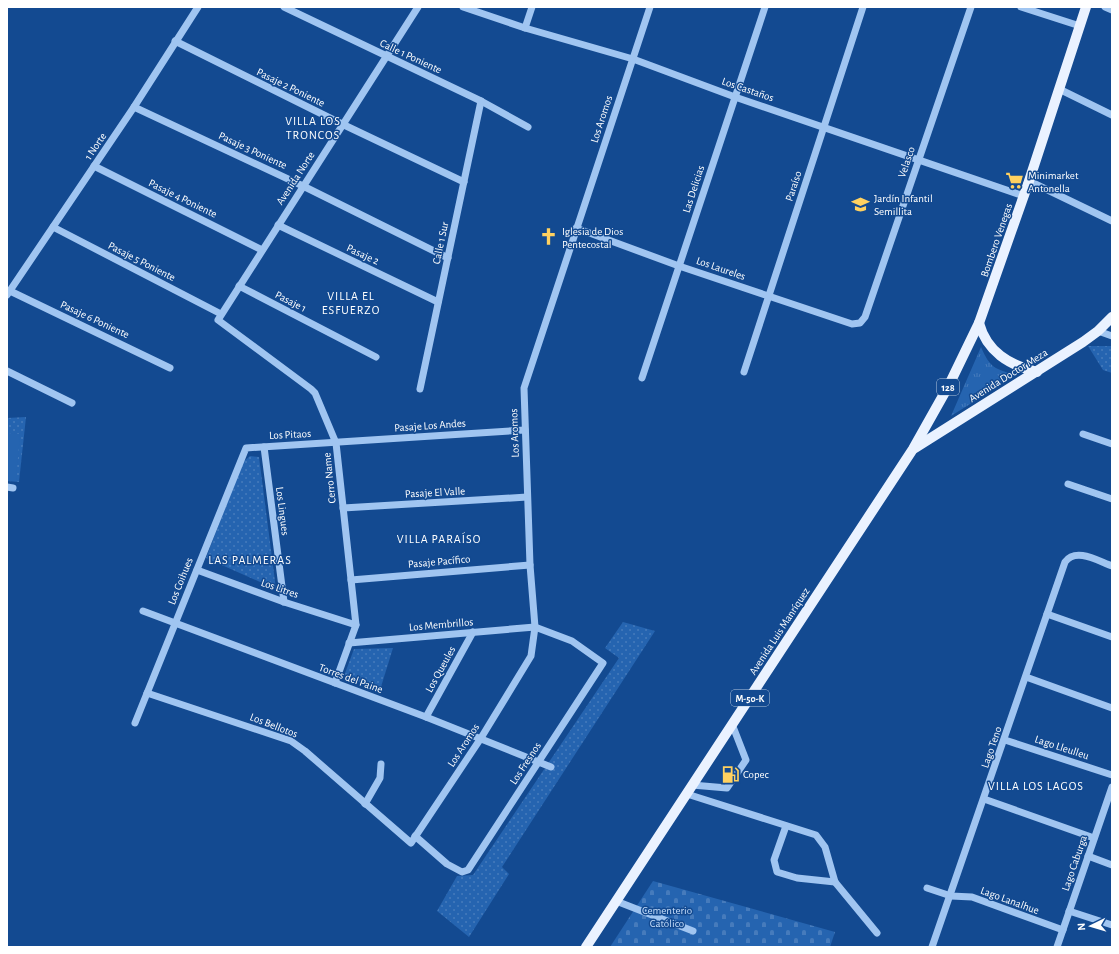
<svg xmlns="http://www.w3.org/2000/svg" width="1119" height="954" font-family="'Alegreya Sans',sans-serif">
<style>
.grass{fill:url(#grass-tufts)}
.cemetery{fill:url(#cemetery-stones)}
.park{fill:url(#park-dots)}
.pitch{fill:#2564b0}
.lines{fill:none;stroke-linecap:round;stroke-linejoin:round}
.minor{stroke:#a0c5f1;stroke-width:7}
.major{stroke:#eaf2ff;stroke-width:10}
.labels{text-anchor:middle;stroke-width:3;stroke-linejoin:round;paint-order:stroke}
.shield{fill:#134a91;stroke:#b8c9de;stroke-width:1}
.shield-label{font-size:10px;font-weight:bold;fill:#fff}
.street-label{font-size:11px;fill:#fff;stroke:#134a91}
.poi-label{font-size:11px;fill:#fff;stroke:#134a91;text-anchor:start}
.park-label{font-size:11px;fill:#c7dffc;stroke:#134a91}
.neighbourhood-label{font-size:12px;letter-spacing:1px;fill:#fff;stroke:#134a91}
</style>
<defs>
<pattern id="grass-tufts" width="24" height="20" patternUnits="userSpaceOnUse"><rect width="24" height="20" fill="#2564b0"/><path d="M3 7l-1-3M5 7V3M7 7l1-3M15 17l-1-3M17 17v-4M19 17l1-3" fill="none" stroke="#467bbc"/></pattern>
<pattern id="cemetery-stones" width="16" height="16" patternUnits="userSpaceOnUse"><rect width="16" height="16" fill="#2564b0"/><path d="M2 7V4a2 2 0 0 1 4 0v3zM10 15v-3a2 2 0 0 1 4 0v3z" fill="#467bbc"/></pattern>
<pattern id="park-dots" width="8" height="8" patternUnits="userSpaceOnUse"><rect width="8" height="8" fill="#2564b0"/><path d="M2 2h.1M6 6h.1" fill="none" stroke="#467bbc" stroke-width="1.8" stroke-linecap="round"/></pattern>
</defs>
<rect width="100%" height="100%" fill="#134a91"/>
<path class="grass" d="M981,347C990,368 995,369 1016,375L951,416Z"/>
<path class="cemetery" d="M653,881L835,932L830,947H610Z"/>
<g class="park">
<path d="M1088,346H1112V373L1103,370Z"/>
<path d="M26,417L19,482L7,481V418Z"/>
<path d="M250,456L259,457L276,589L206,558L243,462Z"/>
<path d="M623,622L655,631L502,867L509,874L469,937L437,911L457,876L473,875L619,658L605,648Z"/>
<path d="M393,648L380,690L344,676L354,649Z"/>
</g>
<path class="pitch" d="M7,433L20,434L16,480H7Z"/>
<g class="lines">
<g class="minor">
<path d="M284,7L481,101L528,127"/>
<path d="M463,7L525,28L633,59L735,97L1024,196"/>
<path d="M1021,7L1080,26"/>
<path d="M1105,7L1112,10"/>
<path d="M525,28L532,7"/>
<path d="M175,41L342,124L464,182"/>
<path d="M1059,89L1112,115"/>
<path d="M134,107L303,186L448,258"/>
<path d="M94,166L262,250"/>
<path d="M1029,181L1112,221"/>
<path d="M278,225L438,302"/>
<path d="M53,227L221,314"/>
<path d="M576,228L679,266L852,324L860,323L865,317L971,7"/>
<path d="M239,286L376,357"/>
<path d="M10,291L170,368"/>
<path d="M7,295L134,107L198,7"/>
<path d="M1098,331L1112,336"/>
<path d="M7,371L72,403"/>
<path d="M744,372L863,7"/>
<path d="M642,378L765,7"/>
<path d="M420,389L481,101"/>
<path d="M1083,434L1112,444"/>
<path d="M264,447L284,602"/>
<path d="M1068,484L1112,499"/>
<path d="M7,487L13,488"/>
<path d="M343,508L527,497"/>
<path d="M197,570L284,602L356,625"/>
<path d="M351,580L530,565"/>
<path d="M143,611L426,717L551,767"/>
<path d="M1047,614L1112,637"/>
<path d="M349,643L535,627L572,641L603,663L468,870L462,872L447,864L415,836"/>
<path d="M1026,677L1112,708"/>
<path d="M335,683L356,625L336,443L315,393L311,389L218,320L418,7"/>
<path d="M147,693L291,741L305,751L411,843L481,738L531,656L535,627L530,565L524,388L650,7"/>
<path d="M426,717L473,632"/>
<path d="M135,723L246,448L525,430"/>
<path d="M1005,740L1112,775"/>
<path d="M692,785L727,788L746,760L732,724"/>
<path d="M687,794L816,835L825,847L835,882L877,933"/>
<path d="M984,799L1094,838"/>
<path d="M365,804L380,778L381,764"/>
<path d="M786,826L774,860L777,872L797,878L835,882"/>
<path d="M1088,856L1112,865"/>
<path d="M927,888L951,896L972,897L1063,930"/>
<path d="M616,901L693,931"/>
<path d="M1069,911L1112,925"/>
<path d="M932,947L1065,562C1076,547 1098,561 1112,566"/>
<path d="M1057,947L1112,787"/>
</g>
<g class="major">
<path d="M979,323C987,352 1009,365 1037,372"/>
<path d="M915,448L1083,342L1098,331L1112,317"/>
<path d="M586,947L913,449L949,385L979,323L1029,181L1086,7"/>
</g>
</g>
<defs>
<symbol id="supermarket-bare" viewBox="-9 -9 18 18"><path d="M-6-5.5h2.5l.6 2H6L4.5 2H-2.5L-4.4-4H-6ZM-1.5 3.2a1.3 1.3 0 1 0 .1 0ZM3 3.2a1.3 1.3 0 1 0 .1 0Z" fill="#ffd160" stroke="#134a91" stroke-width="2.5" paint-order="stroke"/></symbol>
<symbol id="school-bare" viewBox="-9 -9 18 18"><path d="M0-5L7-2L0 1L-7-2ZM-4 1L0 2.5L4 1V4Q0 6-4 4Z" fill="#ffd160" stroke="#134a91" stroke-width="2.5" paint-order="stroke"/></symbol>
<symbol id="church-bare" viewBox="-9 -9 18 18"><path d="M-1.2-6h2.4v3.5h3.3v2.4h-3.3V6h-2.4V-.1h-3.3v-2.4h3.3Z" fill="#ffd160" stroke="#134a91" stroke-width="2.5" paint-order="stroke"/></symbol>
<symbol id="fuel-bare" viewBox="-9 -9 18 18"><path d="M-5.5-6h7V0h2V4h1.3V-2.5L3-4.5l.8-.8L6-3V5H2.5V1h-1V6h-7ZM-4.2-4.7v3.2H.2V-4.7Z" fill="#ffd160" stroke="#134a91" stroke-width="2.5" paint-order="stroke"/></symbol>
</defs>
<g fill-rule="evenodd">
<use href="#supermarket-bare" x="1002" y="168" width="25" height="25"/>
<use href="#school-bare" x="848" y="192" width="25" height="25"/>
<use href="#church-bare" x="536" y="224" width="25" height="25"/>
<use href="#fuel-bare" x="718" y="762" width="25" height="25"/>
</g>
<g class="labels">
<g class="shield">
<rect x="937" y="379" width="22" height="16" rx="3"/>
<rect x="731" y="690" width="38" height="16" rx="3"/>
</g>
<g class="shield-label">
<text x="948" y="391">128</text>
<text x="750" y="702">M-50-K</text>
</g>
<g class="street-label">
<text transform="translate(411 56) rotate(25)" y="4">Calle 1 Poniente</text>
<text transform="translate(291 87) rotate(26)" y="4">Pasaje 2 Poniente</text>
<text transform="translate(748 89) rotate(19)" y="4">Los Castaños</text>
<text transform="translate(601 119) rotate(-72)" y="4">Los Aromos</text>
<text transform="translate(95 146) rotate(-56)" y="4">1 Norte</text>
<text transform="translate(253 150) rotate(25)" y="4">Pasaje 3 Poniente</text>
<text transform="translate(906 162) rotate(-71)" y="4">Velasco</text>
<text transform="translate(295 178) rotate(-57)" y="4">Avenida Norte</text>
<text transform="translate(793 186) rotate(-72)" y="4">Paraíso</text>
<text transform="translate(693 189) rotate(-72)" y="4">Las Delicias</text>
<text transform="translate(183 198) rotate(26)" y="4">Pasaje 4 Poniente</text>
<text transform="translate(996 240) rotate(-71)" y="4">Bombero Venegas</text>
<text transform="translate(440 243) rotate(-78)" y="4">Calle 1 Sur</text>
<text transform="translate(363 254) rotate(25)" y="4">Pasaje 2</text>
<text transform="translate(142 261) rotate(27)" y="4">Pasaje 5 Poniente</text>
<text transform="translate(721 268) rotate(19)" y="4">Los Laureles</text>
<text transform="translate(291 301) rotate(27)" y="4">Pasaje 1</text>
<text transform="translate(95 319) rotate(25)" y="4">Pasaje 6 Poniente</text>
<text transform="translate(1008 375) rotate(-32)" y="4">Avenida Doctor Meza</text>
<text transform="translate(430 425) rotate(-4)" y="4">Pasaje Los Andes</text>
<text transform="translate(514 433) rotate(-92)" y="4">Los Aromos</text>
<text transform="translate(290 434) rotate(-3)" y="4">Los Pitaos</text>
<text transform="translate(329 478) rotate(-96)" y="4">Cerro Name</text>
<text transform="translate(435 492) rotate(-3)" y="4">Pasaje El Valle</text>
<text transform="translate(283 511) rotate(83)" y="4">Los Lingues</text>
<text transform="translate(439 561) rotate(-5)" y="4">Pasaje Pacífico</text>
<text transform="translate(180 581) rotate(-68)" y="4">Los Coihues</text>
<text transform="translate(280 588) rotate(19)" y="4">Los Litres</text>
<text transform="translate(441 624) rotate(-5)" y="4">Los Membrillos</text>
<text transform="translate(779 631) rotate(-57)" y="4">Avenida Luis Manríquez</text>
<text transform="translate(440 669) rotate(-61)" y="4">Los Queules</text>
<text transform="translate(351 678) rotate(20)" y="4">Torres del Paine</text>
<text transform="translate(274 725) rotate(21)" y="4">Los Bellotos</text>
<text transform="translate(463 745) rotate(-57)" y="4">Los Aromos</text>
<text transform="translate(991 747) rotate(-71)" y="4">Lago Teno</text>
<text transform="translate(1062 747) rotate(18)" y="4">Lago Lleulleu</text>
<text transform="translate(525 763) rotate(-57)" y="4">Los Fresnos</text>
<text transform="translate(1074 863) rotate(-71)" y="4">Lago Caburga</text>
<text transform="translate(1010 900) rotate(20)" y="4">Lago Lanalhue</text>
</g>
<g class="poi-label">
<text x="1028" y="179">Minimarket<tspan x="1028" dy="13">Antonella</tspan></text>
<text x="874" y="202">Jardín Infantil<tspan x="874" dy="13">Semillita</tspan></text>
<text x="562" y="235">Iglesia de Dios<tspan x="562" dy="13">Pentecostal</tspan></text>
<text x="743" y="778">Copec</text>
</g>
<g class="park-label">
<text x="667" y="914">Cementerio<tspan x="667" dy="13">Católico</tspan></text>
</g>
<g class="neighbourhood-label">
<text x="313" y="125">VILLA LOS<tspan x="313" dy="14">TRONCOS</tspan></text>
<text x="351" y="300">VILLA EL<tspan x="351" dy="14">ESFUERZO</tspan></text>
<text x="439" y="543">VILLA PARAÍSO</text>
<text x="250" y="564">LAS PALMERAS</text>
<text x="1036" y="790">VILLA LOS LAGOS</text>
</g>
</g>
<rect width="1119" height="954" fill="none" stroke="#ffffff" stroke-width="16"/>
<g transform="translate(1091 926) rotate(265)" stroke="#134a91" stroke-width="3" paint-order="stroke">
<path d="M0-3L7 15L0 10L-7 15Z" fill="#ffffff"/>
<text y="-6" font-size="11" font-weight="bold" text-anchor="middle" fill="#ffffff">N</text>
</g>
</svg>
